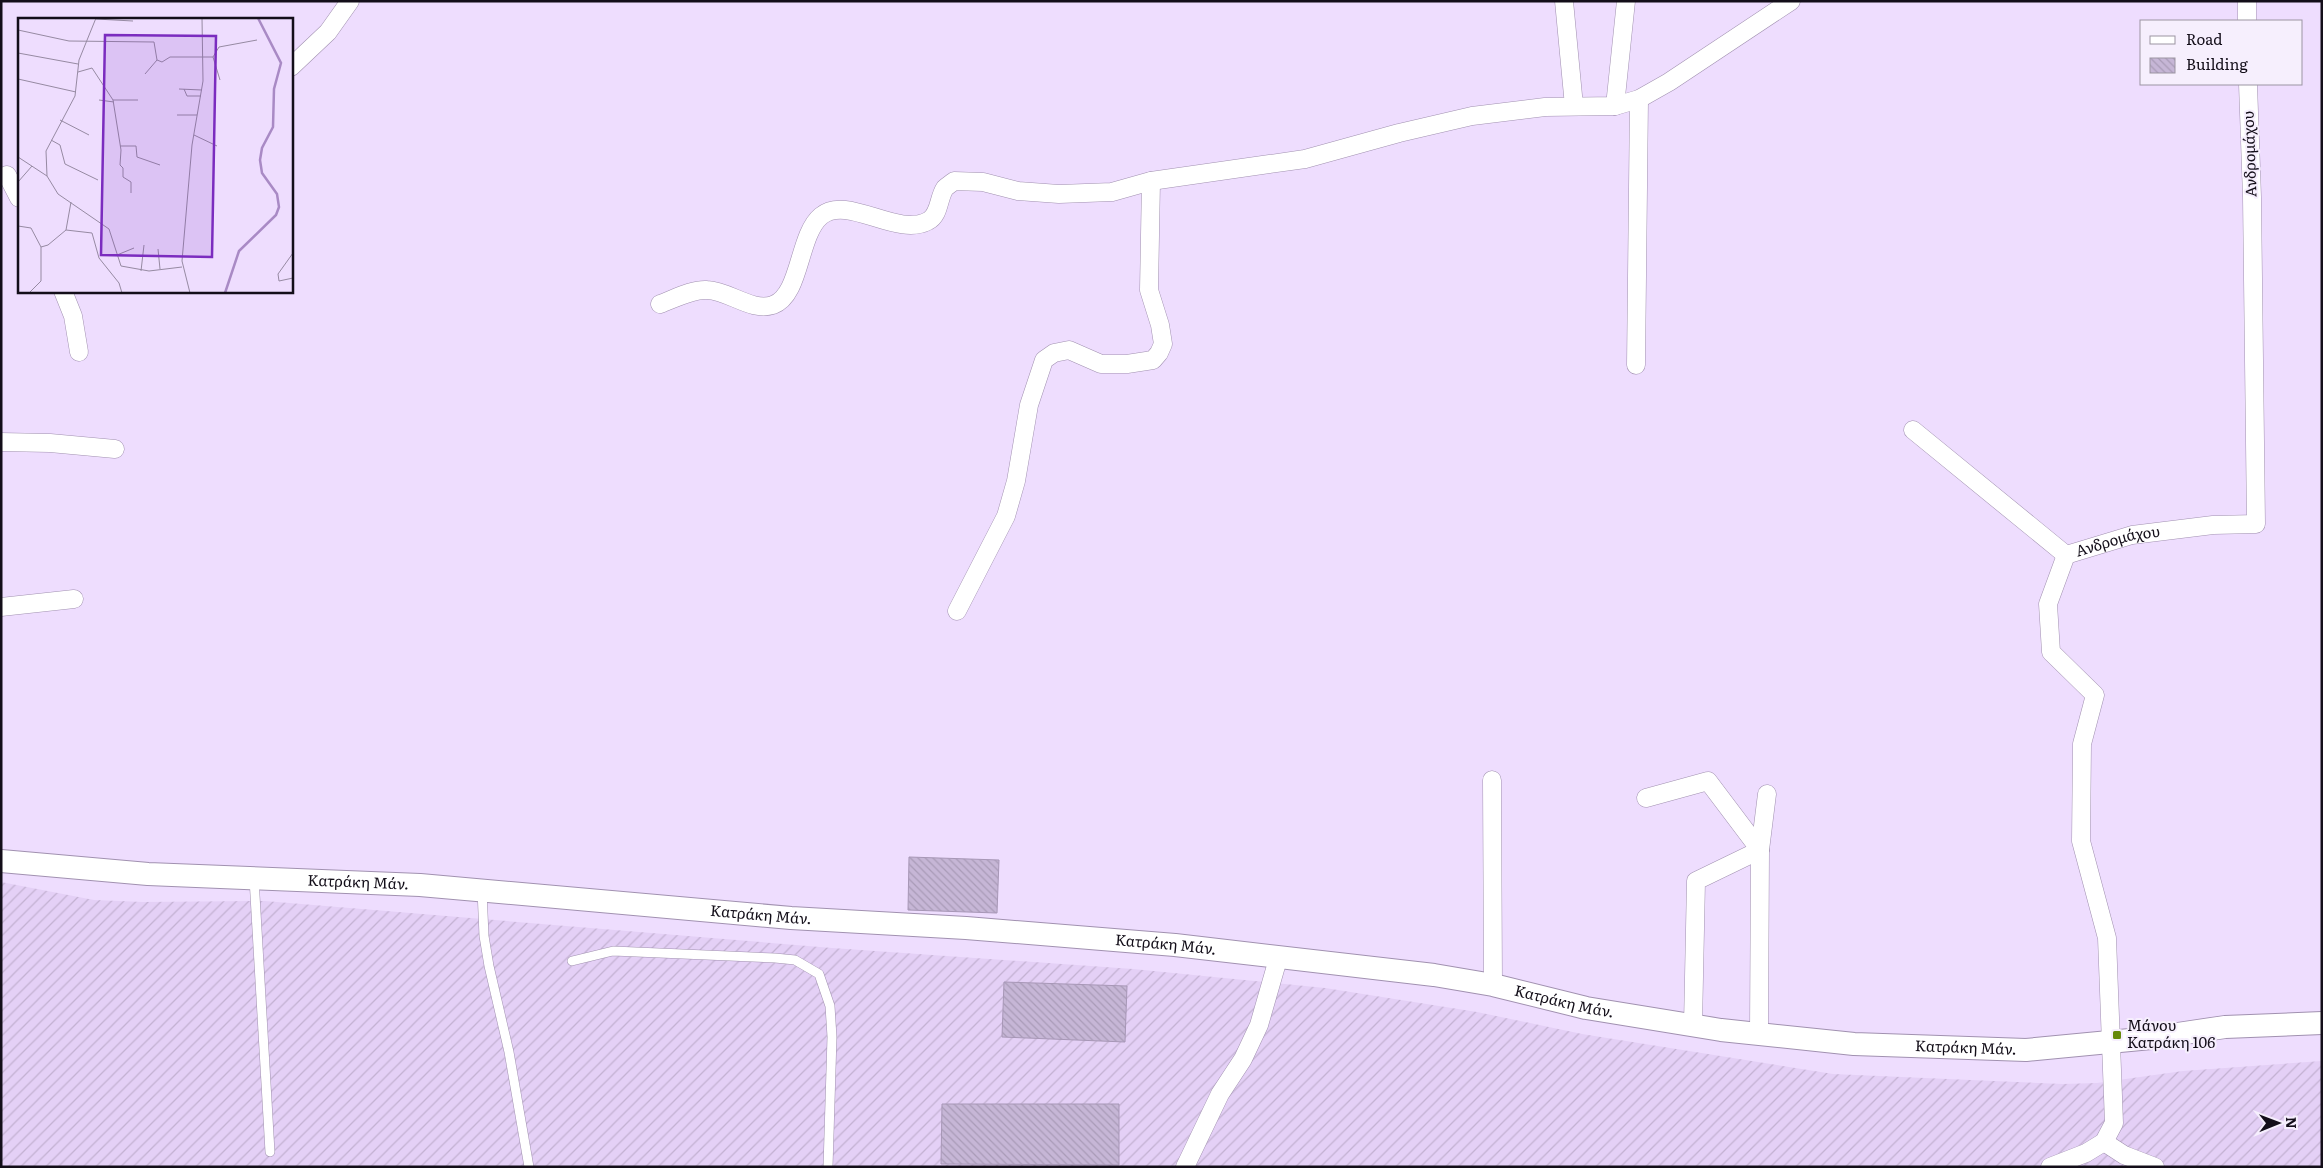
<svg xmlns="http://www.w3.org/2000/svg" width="2323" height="1168" font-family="Literata,serif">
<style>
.industrial{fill:url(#industrial-furrows)}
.building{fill:url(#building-back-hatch);stroke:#a797b6}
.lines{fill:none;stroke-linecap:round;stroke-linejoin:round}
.service-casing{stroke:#a191b0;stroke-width:10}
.minor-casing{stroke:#a191b0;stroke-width:19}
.tertiary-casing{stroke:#a191b0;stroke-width:24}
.service{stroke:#fff;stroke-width:9}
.minor{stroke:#fff;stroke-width:18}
.tertiary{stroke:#fff;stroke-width:22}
.poi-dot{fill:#66890b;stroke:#f6effd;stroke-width:2}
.labels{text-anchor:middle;stroke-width:4;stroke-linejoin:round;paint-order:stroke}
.street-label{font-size:15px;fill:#130e19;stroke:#f6effd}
.poi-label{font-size:15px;fill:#130e19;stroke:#f6effd;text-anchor:start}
.inset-river{fill:none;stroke:#a98ac5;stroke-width:2.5}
.inset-road{fill:none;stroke:#968aa2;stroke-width:1}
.view{fill:#7b2cbf;fill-opacity:0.15;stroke:#7b2cbf;stroke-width:2.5}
.inset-edge{fill:none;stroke:#130e19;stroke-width:2.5}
</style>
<defs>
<pattern id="industrial-furrows" width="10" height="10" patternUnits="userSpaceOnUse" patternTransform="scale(1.25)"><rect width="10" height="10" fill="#e4d0f6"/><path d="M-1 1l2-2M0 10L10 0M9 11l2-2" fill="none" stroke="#c3b1d2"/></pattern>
<pattern id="building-back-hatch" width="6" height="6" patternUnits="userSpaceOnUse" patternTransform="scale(1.25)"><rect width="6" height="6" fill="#c6b6d6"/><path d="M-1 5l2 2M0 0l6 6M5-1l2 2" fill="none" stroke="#a99bb7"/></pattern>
</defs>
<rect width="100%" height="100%" fill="#eeddfe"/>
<path class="industrial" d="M1,882L94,900L143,902L265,901L832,948L1133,969L1325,988L1477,1012L1582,1034L1833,1074L2063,1084L2097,1083L2183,1071L2322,1061V1167H1Z"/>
<g class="building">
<path d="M909,857L999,860L997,913L908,910Z"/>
<path d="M1004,982L1127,986L1125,1042L1002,1037Z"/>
<path d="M942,1104H1119V1165L941,1164Z"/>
</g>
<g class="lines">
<defs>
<g id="service">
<path d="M254,878L270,1152"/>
<path d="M482,890L484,936L489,966L509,1052L529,1167"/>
<path d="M572,961L613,951L775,958L795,960L819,974L830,1006L832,1037L828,1167"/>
</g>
<g id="minor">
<path d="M1564,1L1574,106"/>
<path d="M2247,21V1"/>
<path d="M291,67L328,32L350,1"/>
<path d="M1615,106L1626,1"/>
<path d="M7,175L19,198"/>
<path d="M63,291L73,316L79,352"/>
<path d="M660,304C674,299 692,289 707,290C730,291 751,312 773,305C801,295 798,235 821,216C847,194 897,238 928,221C940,215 938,198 945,188C947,186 952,183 954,181L983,182L1018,191L1059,194L1112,192L1151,181L1305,159L1399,133L1472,116L1545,107L1615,106L1639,99L1669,82L1791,1"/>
<path d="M1636,365L1639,99"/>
<path d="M1913,430L2066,555"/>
<path d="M1,442L50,443L115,449"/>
<path d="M1,607L74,599"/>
<path d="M957,611L1006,516L1016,481L1029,405L1044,360L1054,353L1069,350L1101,364H1127L1153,360L1159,353L1163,344L1160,325L1149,290L1151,181"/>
<path d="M1492,780L1493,985"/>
<path d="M1646,798L1708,781L1760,850"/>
<path d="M1693,1025L1696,881L1760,850"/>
<path d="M1759,1034L1760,850L1767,794"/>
<path d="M2104,1142L2124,1155L2155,1167"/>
<path d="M1185,1167L1220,1094L1243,1059L1259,1025L1278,959"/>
<path id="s1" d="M2050,1167L2086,1153L2104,1142L2114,1123L2107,938L2081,841L2082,744L2095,695L2051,652L2048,604L2066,555L2132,535L2213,525L2256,524L2252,197L2248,84"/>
</g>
<g id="tertiary">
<path id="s2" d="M1,861L148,874L420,885L791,918L966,928L1175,945L1434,975L1493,985L1586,1008L1721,1030L1854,1044L2026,1050L2151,1038L2225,1027L2322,1023"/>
</g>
</defs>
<use href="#service" class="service-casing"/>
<use href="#minor" class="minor-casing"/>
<use href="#tertiary" class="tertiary-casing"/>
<use href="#service" class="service"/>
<use href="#minor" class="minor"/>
<use href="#tertiary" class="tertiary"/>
</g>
<rect class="poi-dot" x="2112" y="1030" width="10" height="10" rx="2.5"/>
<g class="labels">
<g class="street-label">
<text transform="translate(2250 154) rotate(-92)" y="5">Ανδρομάχου</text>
<text dy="5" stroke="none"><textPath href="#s1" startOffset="730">Ανδρομάχου</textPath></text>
<text dy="5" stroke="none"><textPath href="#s2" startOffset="358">Κατράκη Μάν.</textPath></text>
<text dy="5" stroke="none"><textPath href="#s2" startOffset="762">Κατράκη Μάν.</textPath></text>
<text dy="5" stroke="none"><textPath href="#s2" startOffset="1168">Κατράκη Μάν.</textPath></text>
<text dy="5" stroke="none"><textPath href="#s2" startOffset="1571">Κατράκη Μάν.</textPath></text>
<text dy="5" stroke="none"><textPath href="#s2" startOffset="1976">Κατράκη Μάν.</textPath></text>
</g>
<g class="poi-label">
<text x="2127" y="1031">Μάνου<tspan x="2127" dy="17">Κατράκη 106</tspan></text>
</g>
</g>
<g transform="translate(18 18)">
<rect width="275" height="275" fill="#eeddfe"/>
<path class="inset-river" d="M207,275L221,233L258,197L261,189L259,176L244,155L242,142L244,130L255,109L256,71L263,45L240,0"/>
<path class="inset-road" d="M78,0L61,42L57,78L28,133L29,158L40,176L91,211L103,248L131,253L164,249M78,1L115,3M0,12L51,23L136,24L139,42L144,44L152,39H195L202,62M0,35L60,46M195,39L201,29L239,22M60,54L74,50L95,82L103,132L102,147L105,150V159L113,164V175M127,56L139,42M0,61L58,74M161,71L184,72M166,71L169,78H183M81,82L96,84M95,82H120M159,97H179M42,102L71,117M176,117L199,128M33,122L42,127L47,146L80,162M102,128H118L119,139L142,147M0,139L29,158M0,164L14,148M0,208L13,210L23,229V263L11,275M48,212L74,215L81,240L101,265L104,275M23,229L30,227L48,212L53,184M140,231L142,251M275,235L260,256L261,263L275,260M99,237L116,230M123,253L126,227M172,275L164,243L174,127L185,63L184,0"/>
<path class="view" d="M87,17L198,18L194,239L83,237Z"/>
<rect width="275" height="275" class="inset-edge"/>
</g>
<rect width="2323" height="1168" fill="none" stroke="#130e19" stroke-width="5"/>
<rect x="2140" y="20" width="162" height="65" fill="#f6effd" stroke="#9b95a2"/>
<rect x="2150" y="36" width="25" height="8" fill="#ffffff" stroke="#9b95a2"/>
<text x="2186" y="45" font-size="15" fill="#130e19">Road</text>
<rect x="2150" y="58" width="25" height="15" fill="url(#building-back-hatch)" stroke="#9b95a2"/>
<text x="2186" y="70" font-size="15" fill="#130e19">Building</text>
<g transform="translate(2278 1123) rotate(89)" stroke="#f6effd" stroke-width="4" paint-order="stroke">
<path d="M0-4L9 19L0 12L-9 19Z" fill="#130e19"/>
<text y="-8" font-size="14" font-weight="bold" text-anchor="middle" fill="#130e19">N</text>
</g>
</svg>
